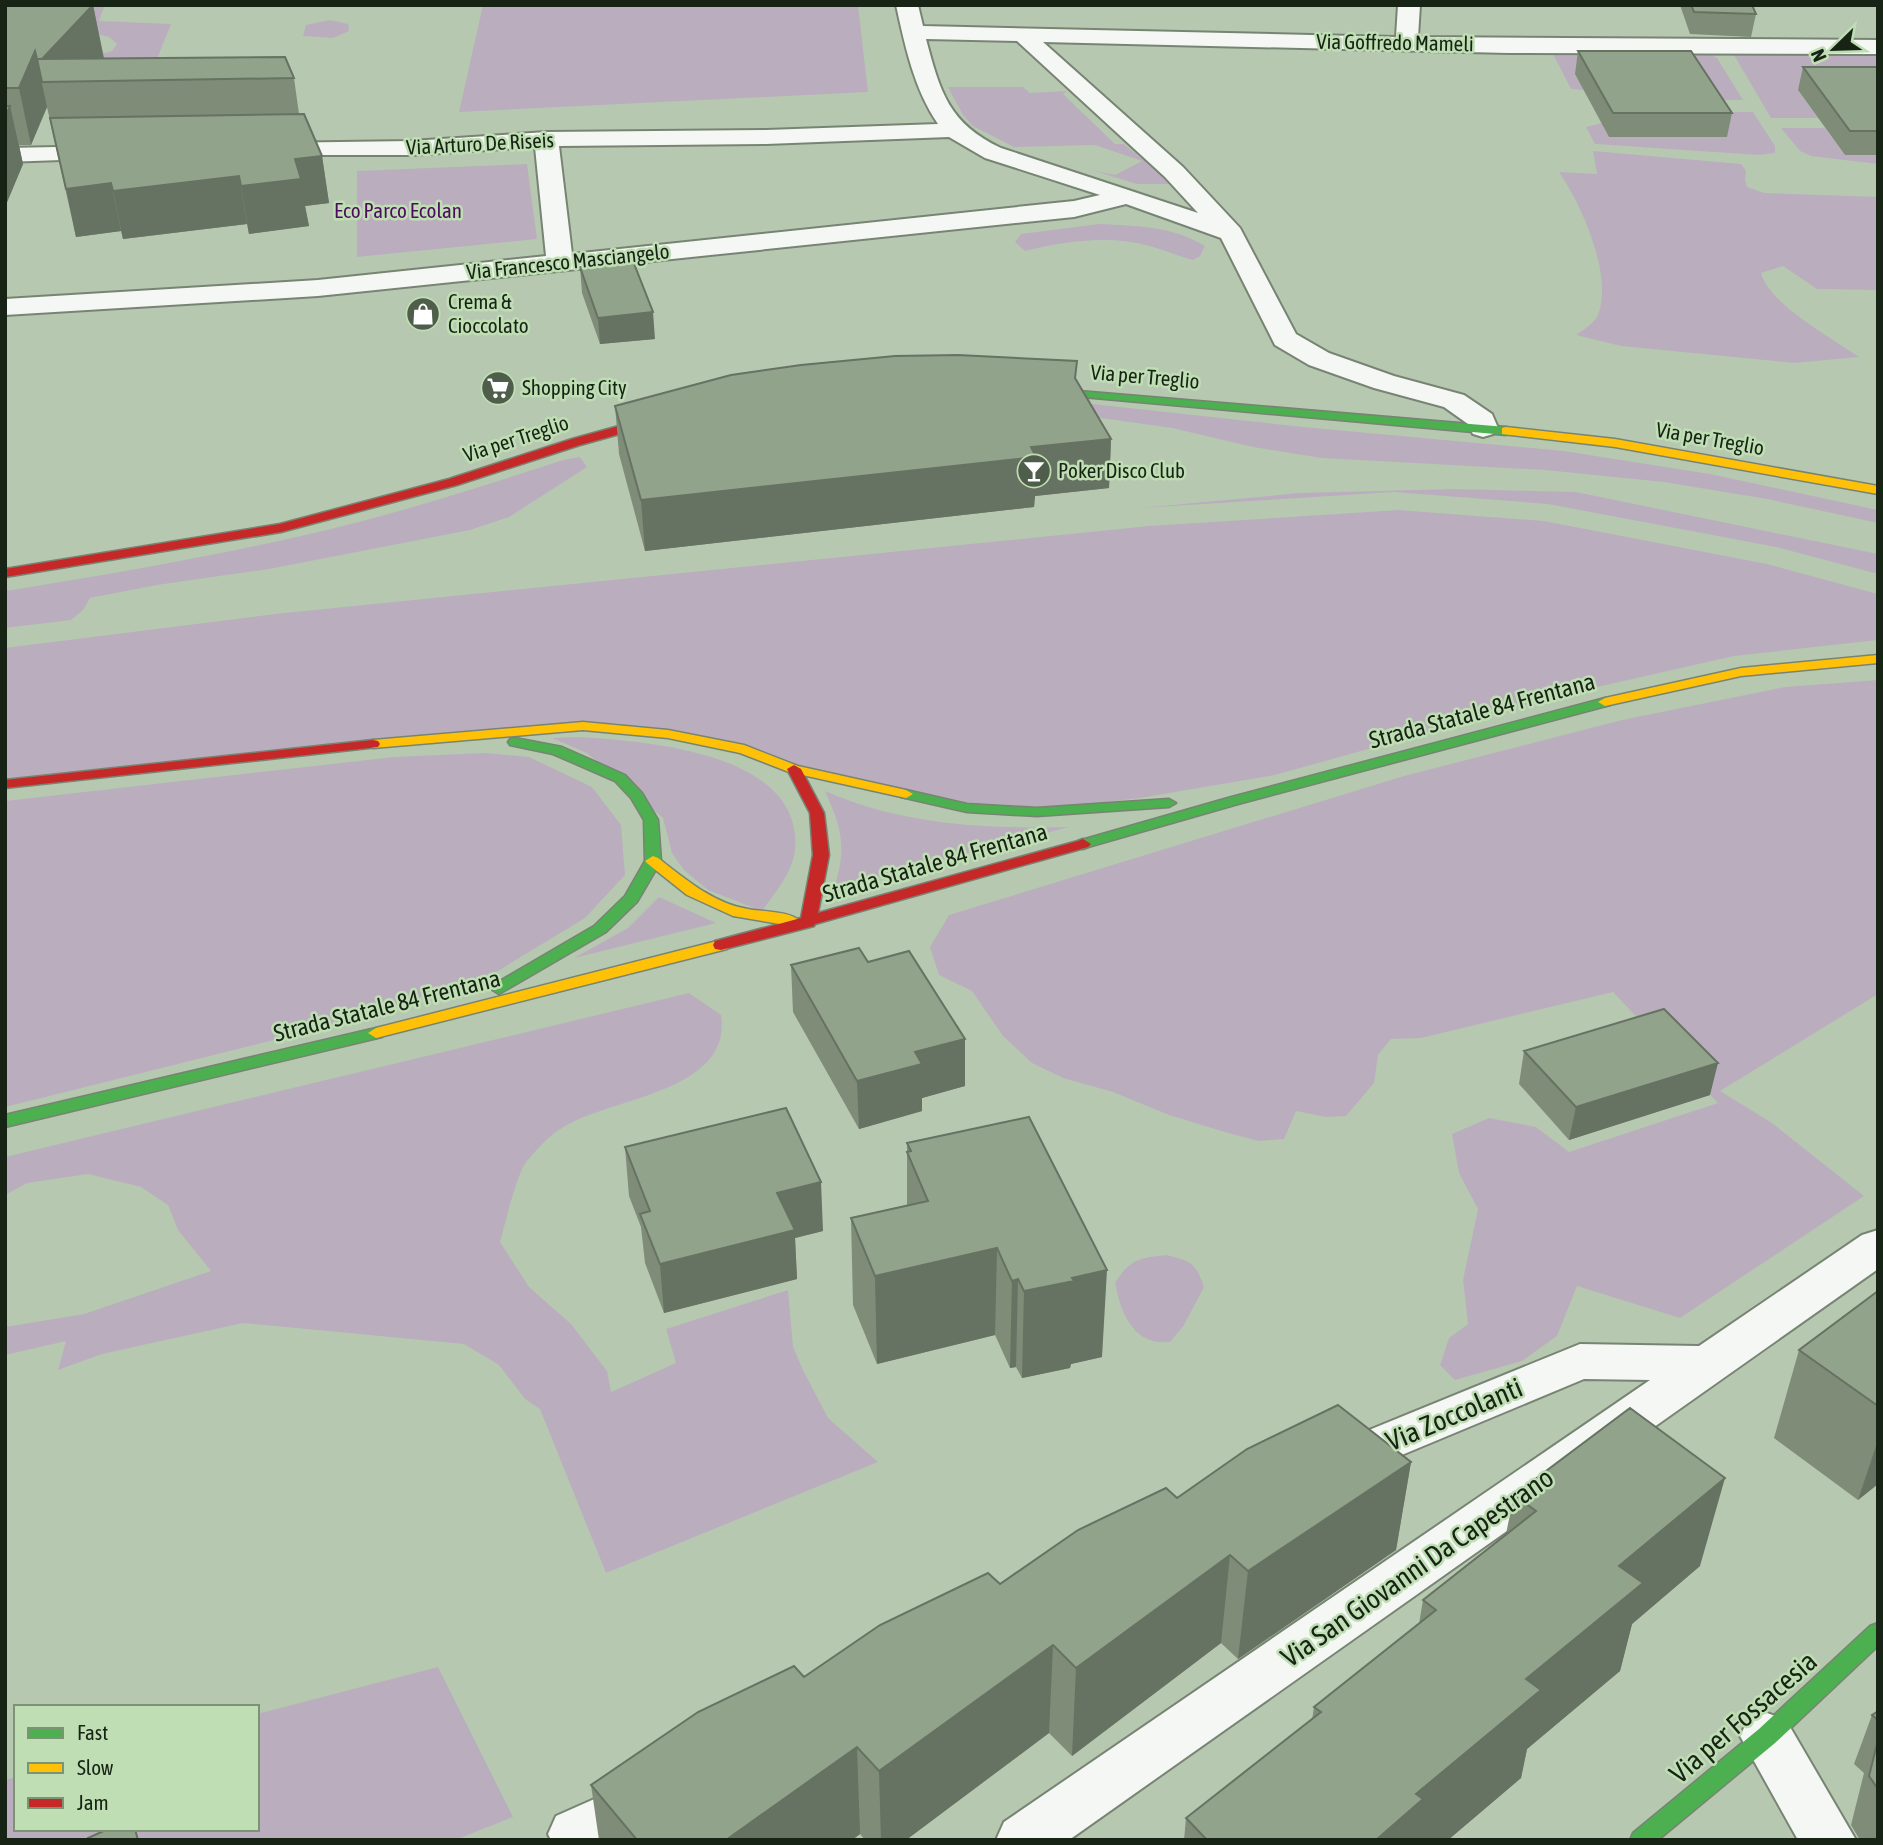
<svg xmlns="http://www.w3.org/2000/svg" width="1883" height="1845" viewBox="0 0 1883 1845" font-family="'Asap Condensed',sans-serif">
<style>
.green{fill:#baaebe}
.lines{fill:none;stroke-linecap:round;stroke-linejoin:round}
.street-casing{stroke:#788473;stroke-width:4}
.fast-casing{stroke:#788473;stroke-width:3}
.slow-casing{stroke:#788473;stroke-width:3}
.jam-casing{stroke:#788473;stroke-width:3}
.street{fill:#f4f7f3;fill-rule:evenodd}
.fast{fill:#4caf50;fill-rule:evenodd}
.slow{fill:#ffc107;fill-rule:evenodd}
.jam{fill:#c62828;fill-rule:evenodd}
.wall{fill:#7e8c78}
.shaded-wall{fill:#667262}
.building{fill:#92a38c;stroke:#667262;stroke-width:2}
.labels{text-anchor:middle;stroke-width:5;stroke-linejoin:round;paint-order:stroke}
.far-street-label{font-size:21px;fill:#172314;stroke:#bfdeb4}
.far-park-label{font-size:21px;fill:#4d0b5e;stroke:#bfdeb4}
.far-poi-label{font-size:21px;fill:#172314;stroke:#bfdeb4;text-anchor:start}
.street-label{font-size:24px;fill:#172314;stroke:#bfdeb4}
.near-street-label{font-size:28px;fill:#172314;stroke:#bfdeb4}
</style>
<rect width="100%" height="100%" fill="#b7c8b1"/>
<path class="green" d="M68,5h37l-6,16 72,3 -32,80 -57,-44 30,-9 5,-7 -8,-7 -25,-6z
M483,5h375l10,87 -409,20z
M330,20l18,4 1,7 -16,7 -30,-2 3,-11z
M1552,52l158,2 7,4 26,42h-39l-128,-26 8,16 -13,-1z
M1734,55l144,1v34h-80l20,28h-47z
M948,87h75l7,6 37,-2 -4,3 52,50h9l48,40h-35l-45,-14 23,5 27,-14 -47,-16 -81,2 -41,-21 -10,-11z
M1711,112h42l22,34v7l-16,2 -164,-11 -9,-17 16,-4 7,14h117z
M1781,128h44l20,27h33v9l-67,-8 -11,-5z
M1593,151l148,13 5,7 -1,9 2,7 17,6 114,4v93l-61,-1 -34,-23 -22,7c8,31 71,65 98,84l-65,6 -173,-17 -45,-11c7,-5 17,-11 21,-18 18,-39 -16,-113 -38,-145l38,2z
M527,164l10,75 -180,18v-86z
M1099,224c38,2 74,2 106,22l-5,10 -7,4c-16,-4 -31,-11 -47,-15 -40,-10 -83,-3 -121,6l-10,-9 6,-8z
M1083,403l220,24 261,24 146,23 168,36v13l-111,-24 -103,-17 -119,-12 -223,-12 -69,-11 -81,-19 -92,-13z
M580,457l7,10 -78,50 -39,13 -201,39 -112,16 -67,13 -7,12 -12,10 -66,8v-37c96,-15 192,-32 287,-53 92,-20 182,-49 271,-78z
M1453,489l123,3 302,62v20l-102,-27 -228,-43 -154,-12 -254,16 160,-15z
M1399,510l145,11 223,43 111,30v46l-144,16 -172,39 -287,80 -135,23 -85,10 -94,-6 -345,-79 -611,57v-132l270,-34 874,-88z
M1878,680v314l-158,97 52,32 92,73 -184,122 -103,-32 -20,50 -35,25 -67,19 -15,-15 9,-27 19,-14 -5,-44 15,-71 -19,-36 -7,-39 37,-16 47,9 33,25 149,-49 -105,-111 -192,46 -30,1 -13,16 -4,28 -28,33 -20,1 -30,-6 -12,28 -25,2 -31,-8 -59,-18 -56,-23 -50,-14 -31,-15 -29,-27 -31,-45 -33,-16 -9,-28 19,-32 455,-139 218,-56 163,-33z
M578,737c67,4 225,15 217,112 -2,23 -20,44 -33,62l-54,-21 -24,-20 -12,-17 -9,-35 -76,-65 -35,-15z
M485,753l44,4 63,30 29,38 4,50 -40,43 -92,56 -167,53 -321,80v-306l389,-44z
M825,791c77,34 161,38 244,36l-235,61c13,-40 8,-59 -9,-97z
M659,897l57,26 -142,35 54,-30z
M689,993l32,22c12,78 -111,82 -159,113 -12,7 -26,22 -35,33 -10,11 -22,64 -27,81l29,45 42,37 36,47 4,21 65,-29 -10,-34 122,-39 5,57 10,23 25,48 50,44 -272,111 -66,-164 -15,-10 -26,-34 -35,-21 -221,-21 -141,31 -44,16 8,-29 -61,14v-28l79,-13 127,-43 -33,-41 -10,-25 -27,-18 -53,-13 -61,9 -22,12v-38z
M1166,1255c24,6 30,7 38,32l-20,38 -14,17c-37,4 -49,-29 -55,-59 15,-24 24,-25 51,-28z
M438,1667l75,150 -58,23h-450v-60l11,-3v52h241v-115z"/>
<g class="lines">
<g class="street-casing">
<path id="street" d="M896,5h22l5,21 473,11 2,-32h22l-2,32 460,3v14l-370,-1 -465,-11 140,125 57,61 56,106 33,19 65,23 70,19 28,19 6,14 -5,6 -10,3 -10,-3 -5,-10 -24,-17 -70,-19 -65,-23 -34,-20 -54,-107 -95,-34 -52,13 -756,79 -313,19v-16l313,-19 228,-24 -11,-109 -124,8h-151l-4,-5 4,-5 8,-2 143,-2 135,-9 220,-2 172,-6c-24,-35 -33,-78 -42,-119zM926,39l91,2 148,136 33,36 -197,-65c-52,-24 -61,-56 -75,-109zM949,137l36,21 115,37 -26,6 -502,53 -13,-108 207,-2z
M110,146l8,2 4,5 -4,5 -113,4v-14z
M1878,1230v39l-809,571h-73l8,-18 646,-442 -66,-1 -247,103 -17,-6 -7,-13 7,-13 260,-106 119,2 163,-111z
M1767,1713l19,7 70,120h-58l-58,-104 8,-16z
M644,1777l19,7 9,17c-22,44 -78,39 -121,39l-3,-6 8,-18z"/>
</g>
<g class="fast-casing">
<path id="fast" d="M1031,387l475,40 6,4 -6,4 -479,-43 -2,-2z
M1605,698l5,1 2,3 -2,3 -372,99 -150,43 -5,2 -8,-5 3,-3 150,-43z
M515,738l47,9 63,28 17,18 16,27 3,41 -24,41 -31,30 -107,62 -8,-5 2,-4 101,-59 31,-30 20,-35 -1,-41 -13,-22 -16,-17 -62,-27 -43,-9 -2,-3 2,-3z
M906,790l61,14 70,4 132,-9 7,4 -7,4 -132,9 -70,-4 -66,-15 -2,-3z
M376,1028l6,1 2,4 -2,4 -377,90v-12z
M1878,1623v23l-103,97 -117,97h-28l3,-7 126,-104 111,-103z"/>
</g>
<g class="slow-casing">
<path id="slow" d="M1506,427l109,12 263,47v8l-263,-47 -113,-13v-6z
M1878,655v8l-137,13 -136,30 -7,-4 7,-4 136,-30z
M583,722l85,8 76,15 54,21 108,24 7,4 -7,4 -117,-26 -49,-19 -72,-15 -85,-8 -210,18 -7,-4 7,-4z
M653,856l5,2c26,20 56,46 90,51 14,3 42,2 52,12l-8,5 -59,-10 -46,-21 -39,-31 -3,-3z
M721,940l8,5 -2,4 -351,89 -8,-5 8,-5z"/>
</g>
<g class="jam-casing">
<path id="jam" d="M666,413l4,1v6l-90,25 -123,40 -176,47 -276,45v-8l275,-45 169,-45 123,-40z
M373,740l5,1 2,3 -2,3 -373,41v-8z
M794,765l7,4 23,44 5,42 -11,58 260,-72 5,-2 8,5 -3,3 -273,77 -1,2 -93,24 -6,-1 -2,-4 2,-4 86,-23 12,-63 -3,-42 -23,-44z"/>
</g>
<use href="#street" class="street"/>
<use href="#fast" class="fast"/>
<use href="#slow" class="slow"/>
<use href="#jam" class="jam"/>
</g>
<path class="wall" d="M5,5h88l11,53 190,20 5,36 23,42 7,47 -24,3 4,20 -60,8 -2,-10 -124,15 -2,-8 -45,6 -29,-130 -16,38h-12l4,19 -18,43z
M1680,5h72l4,9 -5,23 -61,-3z
M1578,51l154,62 -5,24h-118l-34,-63z
M1803,67h75v88h-33l-47,-65z
M580,267l75,72 -55,5 -18,-51z
M1076,379l35,60 -2,49 -74,8 -1,11 -389,44 -26,-97 -4,-48z
M868,962l97,77v47l-43,12v13l-63,18 -66,-117 -2,-47z
M1524,1051l186,44 -141,45 -50,-56z
M907,1143l195,214 -31,7 -1,4 -48,10 -6,-11 -6,1 -15,-33 -118,29 -24,-59 -2,-87 56,-13z
M625,1147l198,84 -28,7 2,41 -133,34 -19,-50 -4,-36 -12,-31z
M1878,1291v193l-20,16 -84,-62 25,-88z
M1411,1462l-15,88 -158,109 -17,-16 -149,113 -23,-23 -143,107h-41l-5,-6 -8,6h-253l-8,-55 213,-108 196,-93 177,-86z
M1514,1495l186,71 -68,58 -12,47 -93,78 -6,29 -73,62h-264l2,-22 126,-98 2,-13 105,-83 4,-24 83,-66z
M1878,1711v129h-18l-9,-15 13,-52 -10,-9 18,-49z"/>
<path class="shaded-wall" d="M93,5l11,55 -66,3z
M35,51l12,56 -16,38 -12,-57z
M10,106l13,58 -18,43v-90z
M322,156l7,47 -24,3 4,20 -60,8 -8,-48 54,-27z
M239,176l8,48 -124,15 -10,-48z
M111,183l10,48 -45,6 -10,-48z
M653,312l2,27 -55,5 -2,-26z
M1111,439l-2,49 -74,8 -1,11 -389,44 -4,-51 390,-53z
M965,1039v47l-43,12v13l-63,18 -2,-48 58,-29z
M1718,1063l-8,32 -141,45 7,-33z
M821,1182l2,49 -28,7 2,41 -133,34 -4,-49 117,-71z
M997,1248l-2,87 -118,29 -2,-88z
M1107,1270l-5,87 -31,7 -1,4 -48,10 2,-87 48,-13z
M1018,1279l-2,88 -6,1 2,-87z
M1878,1440v44l-20,16z
M1411,1462l-15,88 -158,109 10,-88z
M1725,1478l-25,88 -68,58 -12,47 -93,78 -6,29 -73,62h-72l40,-46 110,-115 93,-113z
M1230,1555l-9,88 -149,113 4,-88z
M1053,1645l-4,88 -143,107h-25l-2,-69z
M857,1747l3,87 -8,6h-126z"/>
<path class="building" d="M5,5h88l-51,54h-5l1,4 -3,-12 -16,37h-14z
M1691,5h61l4,9 -62,-2z
M1578,51h113l41,62h-119z
M285,57l9,21 -252,4 -5,-23z
M1803,67h75v64h-28z
M5,106h5l-5,11z
M304,114l18,42 -27,3 6,20 -60,7 -2,-10 -126,15 -2,-8 -45,6 -16,-71z
M633,261l20,51 -55,6 -18,-51z
M958,355l119,6 -2,17 36,61 -80,8 5,10 -395,43 -26,-94 116,-31 70,-10 94,-9z
M859,948l9,14 41,-11 56,88 -50,13 7,12 -65,17 -66,-116z
M1664,1009l54,54 -142,44 -52,-56z
M786,1108l35,74 -44,11 18,37 -135,34 -20,-50 10,-3 -25,-64z
M1029,1117l78,153 -35,8 2,3 -50,10 -6,-12 -6,2 -15,-33 -122,28 -24,-58 77,-17 -21,-49 4,-1 -4,-8z
M1878,1291v115l-79,-56z
M1338,1405l73,57 -163,109 -18,-16 -154,113 -23,-23 -174,126 -22,-24 -131,93h-89l-46,-55 107,-73 96,-46 10,11 76,-52 108,-52 12,11 78,-54 88,-42 11,10 70,-49z
M1630,1408l95,70 -106,88 24,17 -117,96 15,11 -125,104 7,5 -47,41h-169l-21,-22 135,-106 -7,-5 122,-97 -13,-10 113,-89 -22,-16z
M1878,1711v9l-6,-5z
M1878,1740v49l-9,-13z
M108,1829h27l3,11h-49l-1,-2z"/>
<defs>
<g id="shop-disc" transform="scale(1.75)"><circle r="9.5" fill="#4f5d4b" stroke="#bfdeb4"/><path d="M-5-2.5h2.3a2.7 3.5 0 0 1 5.4 0H5L5.5 6h-11ZM-1.5-2.5h3a1.5 2.3 0 0 0-3 0Z" fill="#fff"/></g>
<g id="supermarket-disc" transform="scale(1.75)"><circle r="9.5" fill="#4f5d4b" stroke="#bfdeb4"/><path d="M-6-5.5h2.5l.6 2H6L4.5 2H-2.5L-4.4-4H-6ZM-1.5 3.2a1.3 1.3 0 1 0 .1 0ZM3 3.2a1.3 1.3 0 1 0 .1 0Z" fill="#fff"/></g>
<g id="bar-disc" transform="scale(1.75)"><circle r="9.5" fill="#4f5d4b" stroke="#bfdeb4"/><path d="M-6-5H6L.8 .8V4.5H3.5V6h-7V4.5H-.8V.8Z" fill="#fff"/></g>
</defs>
<g fill-rule="evenodd">
<use href="#shop-disc" x="423" y="314"/>
<use href="#supermarket-disc" x="498" y="388"/>
<use href="#bar-disc" x="1034" y="471"/>
</g>
<g class="labels">
<g class="far-street-label">
<text transform="translate(1395 43) rotate(1)" y="7">Via Goffredo Mameli</text>
<text transform="translate(480 144) rotate(-3)" y="7">Via Arturo De Riseis</text>
<text transform="translate(568 262) rotate(-6)" y="7">Via Francesco Masciangelo</text>
<text transform="translate(1145 377) rotate(5)" y="7">Via per Treglio</text>
<text transform="translate(516 439) rotate(-18)" y="7">Via per Treglio</text>
<text transform="translate(1710 439) rotate(10)" y="7">Via per Treglio</text>
</g>
<g class="far-park-label">
<text x="398" y="218">Eco Parco Ecolan</text>
</g>
<g class="far-poi-label">
<text x="448" y="309">Crema &amp;<tspan x="448" dy="24">Cioccolato</tspan></text>
<text x="522" y="395">Shopping City</text>
<text x="1058" y="478">Poker Disco Club</text>
</g>
<g class="street-label">
<text transform="translate(1482 711) rotate(-15)" y="8">Strada Statale 84 Frentana</text>
<text transform="translate(935 863) rotate(-16)" y="8">Strada Statale 84 Frentana</text>
<text transform="translate(387 1006) rotate(-14)" y="8">Strada Statale 84 Frentana</text>
</g>
<g class="near-street-label">
<text transform="translate(1454 1414) rotate(-23)" y="10">Via Zoccolanti</text>
<text transform="translate(1417 1567) rotate(-35)" y="10">Via San Giovanni Da Capestrano</text>
<text transform="translate(1743 1717) rotate(-41)" y="10">Via per Fossacesia</text>
</g>
</g>
<rect width="1883" height="1845" fill="none" stroke="#172314" stroke-width="14"/>
<rect x="14" y="1705" width="245" height="126" fill="#bfdeb4" stroke="#7c9374" stroke-width="2"/>
<rect x="28" y="1728" width="35" height="10" fill="#4caf50" stroke="#7c9374" stroke-width="2"/>
<text x="77" y="1740" font-size="21" fill="#172314">Fast</text>
<rect x="28" y="1763" width="35" height="10" fill="#ffc107" stroke="#7c9374" stroke-width="2"/>
<text x="77" y="1775" font-size="21" fill="#172314">Slow</text>
<rect x="28" y="1798" width="35" height="10" fill="#c62828" stroke="#7c9374" stroke-width="2"/>
<text x="77" y="1810" font-size="21" fill="#172314">Jam</text>
<g transform="translate(1834 49) rotate(247)" stroke="#bfdeb4" stroke-width="5" paint-order="stroke">
<path d="M0-5L12 26L0 18L-12 26Z" fill="#172314"/>
<text y="-10" font-size="19" font-weight="bold" text-anchor="middle" fill="#172314">N</text>
</g>
</svg>
